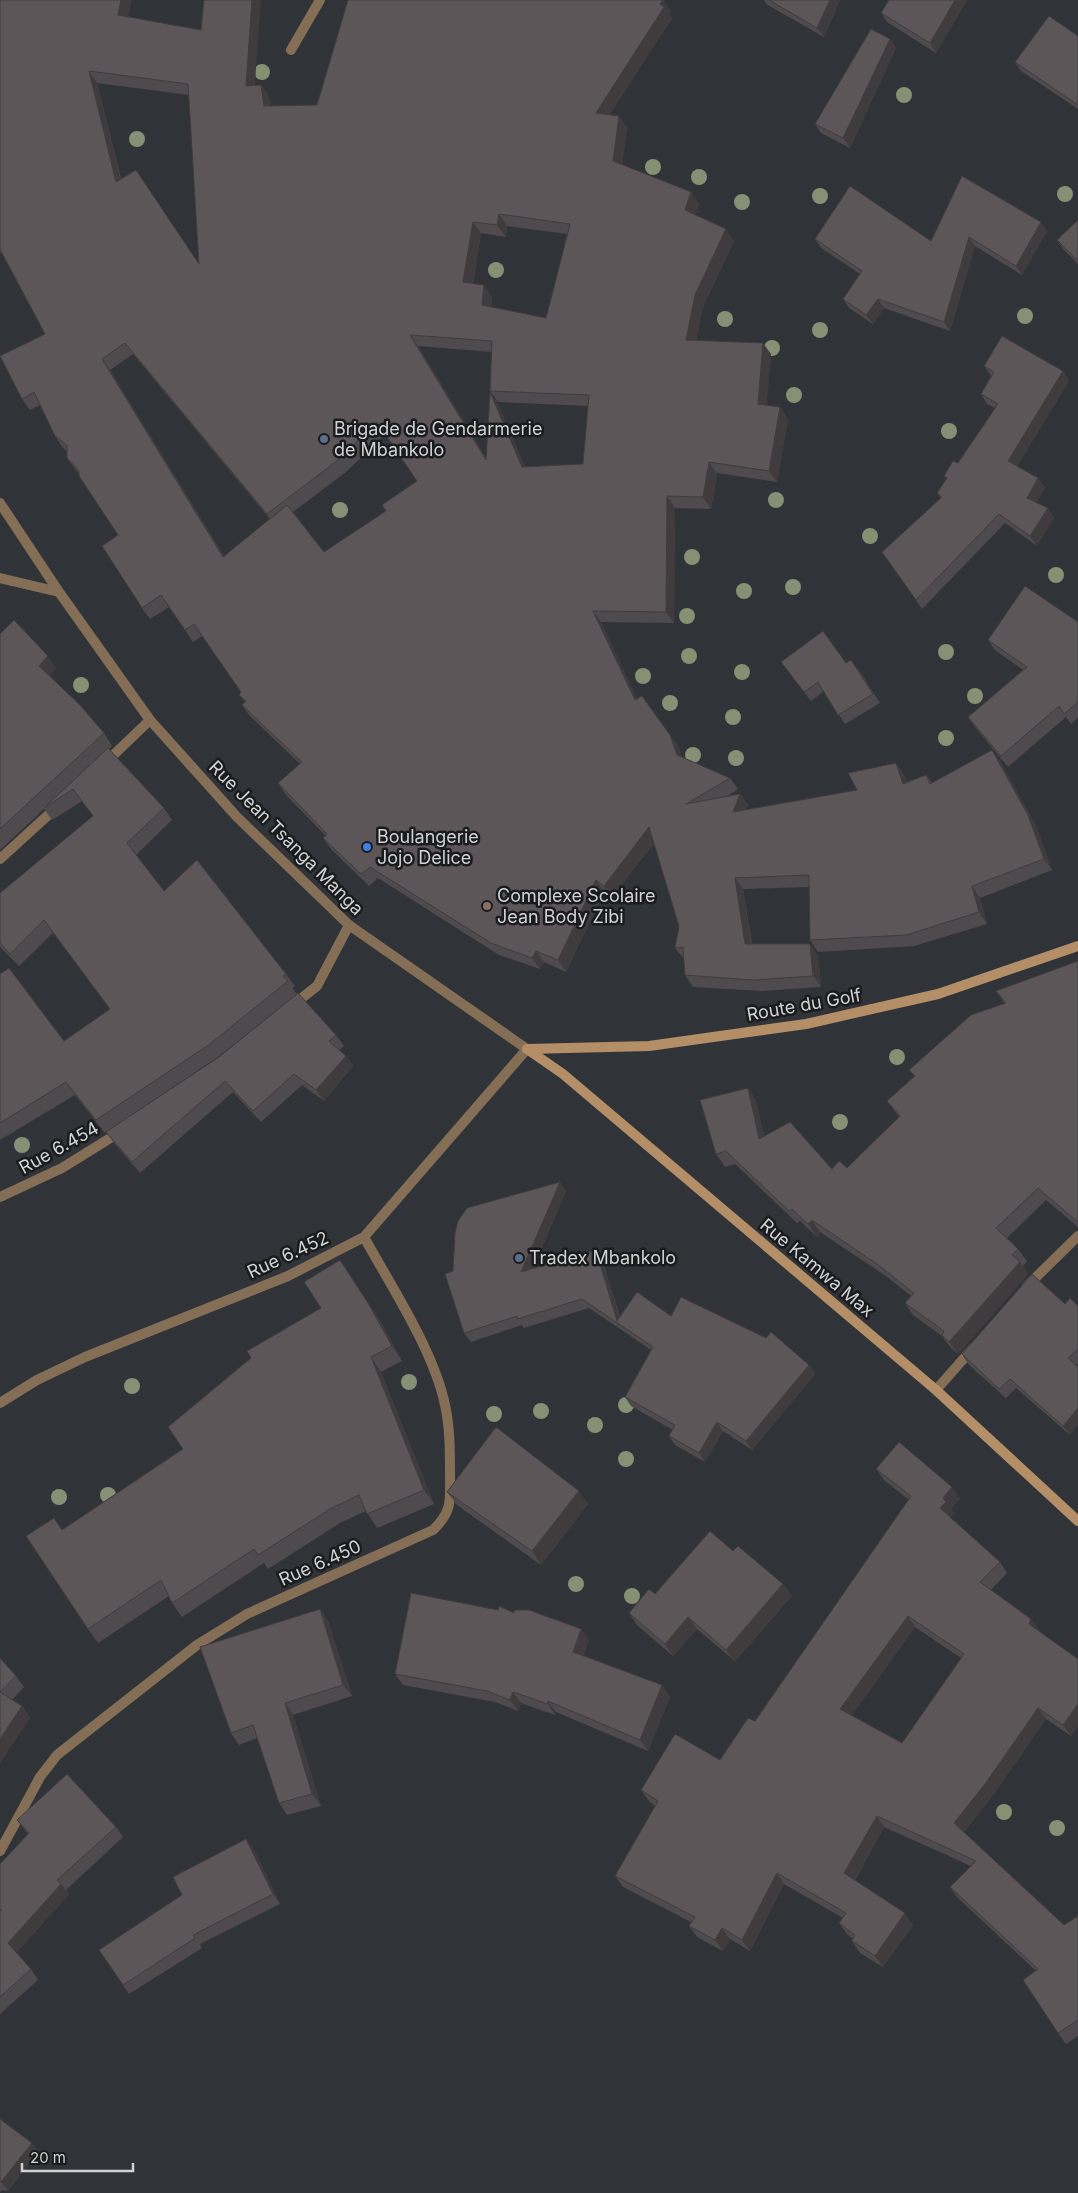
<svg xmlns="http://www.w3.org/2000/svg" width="1078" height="2193" viewBox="0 0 1078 2193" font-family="Inter,sans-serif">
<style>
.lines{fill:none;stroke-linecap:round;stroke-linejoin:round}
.minor{stroke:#856e56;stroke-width:10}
.tertiary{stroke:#856e56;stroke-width:10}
.secondary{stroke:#b38e67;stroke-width:10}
.tree{fill:#869074}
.wall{fill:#4f4a4d;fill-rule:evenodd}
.shaded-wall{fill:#403c3e}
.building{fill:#5c5659;stroke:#403c3e;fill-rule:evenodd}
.service-dot{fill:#5c6f8a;stroke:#1a1b1d;stroke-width:2}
.shop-dot{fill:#3f7fe0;stroke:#1a1b1d;stroke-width:2}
.education-dot{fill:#8d6e63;stroke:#1a1b1d;stroke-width:2}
.labels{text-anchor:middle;stroke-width:5;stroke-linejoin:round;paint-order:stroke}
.poi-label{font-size:18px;fill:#cfd1d4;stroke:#1a1b1d;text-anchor:start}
.street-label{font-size:18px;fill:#cfd1d4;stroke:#1a1b1d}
</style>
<rect width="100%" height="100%" fill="#303438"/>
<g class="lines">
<path class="minor" d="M291,50l29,-50
M104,764l46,-44
M0,859l58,-53
M293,1005l24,-19 32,-61
M0,1197l62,-29 58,-36
M1027,1286l51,-50
M936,1390l37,-42
M0,1403l37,-23 48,-23 203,-81 76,-39 163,-188
M0,1851l40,-74 17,-22 140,-110 50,-31 186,-84c20,-19 17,-30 17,-56 0,-23 0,-46 -5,-69 -11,-54 -54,-119 -81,-168"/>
<path class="tertiary" d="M0,503l59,89 91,128 87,97 112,108 178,124
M0,578l59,14"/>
<path class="secondary" d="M527,1049l36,25 373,316 142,131
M527,1049l122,-3 157,-22 132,-30 140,-48"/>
</g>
<g class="tree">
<circle cx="262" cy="72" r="8"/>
<circle cx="904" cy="95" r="8"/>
<circle cx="137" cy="139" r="8"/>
<circle cx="653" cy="167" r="8"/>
<circle cx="699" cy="177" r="8"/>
<circle cx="1065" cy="194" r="8"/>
<circle cx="820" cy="196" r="8"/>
<circle cx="742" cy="202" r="8"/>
<circle cx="496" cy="270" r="8"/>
<circle cx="1025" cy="316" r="8"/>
<circle cx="725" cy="319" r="8"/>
<circle cx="820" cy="330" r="8"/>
<circle cx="772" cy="348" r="8"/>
<circle cx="794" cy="395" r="8"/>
<circle cx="949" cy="431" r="8"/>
<circle cx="776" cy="500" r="8"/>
<circle cx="340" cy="510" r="8"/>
<circle cx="870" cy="536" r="8"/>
<circle cx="692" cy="557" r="8"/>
<circle cx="1056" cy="575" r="8"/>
<circle cx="793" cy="587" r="8"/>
<circle cx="744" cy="591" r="8"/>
<circle cx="687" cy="616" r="8"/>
<circle cx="946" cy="652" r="8"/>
<circle cx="689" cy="656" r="8"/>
<circle cx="742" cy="672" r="8"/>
<circle cx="643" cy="676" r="8"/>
<circle cx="81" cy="685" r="8"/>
<circle cx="975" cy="696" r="8"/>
<circle cx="670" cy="703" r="8"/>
<circle cx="733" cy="717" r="8"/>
<circle cx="946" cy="738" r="8"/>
<circle cx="693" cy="755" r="8"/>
<circle cx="736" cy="758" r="8"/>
<circle cx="897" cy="1057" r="8"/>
<circle cx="840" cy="1122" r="8"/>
<circle cx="22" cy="1145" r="8"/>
<circle cx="409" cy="1382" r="8"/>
<circle cx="132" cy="1386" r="8"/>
<circle cx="626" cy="1405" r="8"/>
<circle cx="541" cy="1411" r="8"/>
<circle cx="494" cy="1414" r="8"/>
<circle cx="595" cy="1425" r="8"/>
<circle cx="626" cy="1459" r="8"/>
<circle cx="108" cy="1495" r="8"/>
<circle cx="59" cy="1497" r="8"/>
<circle cx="576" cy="1584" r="8"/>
<circle cx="632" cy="1596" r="8"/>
<circle cx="1004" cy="1812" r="8"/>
<circle cx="1057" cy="1828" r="8"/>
</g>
<path class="wall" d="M0,0h131l-3,17 127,69 6,-1 8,12 1,9 47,-1 354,-94 -2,3 3,4 -62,96 17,13 -5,38 69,27 8,12 -4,11 39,26 -31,66 -7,33 75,14 -5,51 22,14 -11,63 -60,-9 -6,36 -36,-1 -1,115 -73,-1 36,77 41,47 4,11 48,21 8,11 -12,8 14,-3 8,11 -2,5 111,-20 39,-27 8,12 3,7 19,-7 6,8 60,-33 8,11 36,65 16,44 -72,28 7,26 -73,22 -96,6 -8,-12 -1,-53 -66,2 9,55h58l8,12 3,31 -60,4 -68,-4 -8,-12 -1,-16 -9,-11 4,-22 -25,-83 -42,54 -8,-5 -38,80 -22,-10 -4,7 -41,-14 -121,-77 -9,8 -37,-36 -9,-12 3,-2 -40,-41 -8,-12 22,-19 -50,-48 -8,-11 3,-3 -6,-7 2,-3 -39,-56 -9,6 -24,-35 -19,12 -8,-11 -24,-73 -39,-61 -12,-16v-7l-4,-3 -8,-12 -15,-31 -10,5 -8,-11 23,-65 -44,-82 -1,1zM97,83l92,12 10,169 -78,-85zM507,226l61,8 -22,84 -55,-11 1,-10 -19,-13 8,-51 25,4zM418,346l74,6 -2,39 8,11 90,4 -5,58 -58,3 -27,-63 -8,-12 -4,66zM133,354l137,165 -46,37 -114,-186zM385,434l32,47 -31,30 -62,41 -31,-40 53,-40z
M764,0h76l-16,37 -58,-33z
M967,0l-31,53 -49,-31 -6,-9z
M1078,36v73l-57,-38 -6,-9z
M890,39l6,9 -46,100 -29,-15 -6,-9z
M1078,220v44l-14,-14 -7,-10z
M1047,231l-25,44 -47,-29 -25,85 -66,-23 -11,16 -24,-16 -6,-9 17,-25 -39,-26 -6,-9 116,2z
M984,366l79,5 6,10 -52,85 21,12 7,10 -9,14 18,15 -17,29 -32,-23 -83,86 -40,-57 59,-54 -4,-5 9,-14 -2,-3 14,-13 37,-55 -8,-4 -6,-10 10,-18z
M1078,622v96l-7,6 -5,-7 -58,50 -33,-40 -7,-10 55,-47 -28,-20 -7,-10z
M0,634l56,34 -7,8 55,57 8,13 -3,3 55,59 8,12 -36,35 28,36 122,83 9,12 -3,2 5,6 -78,62 -114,77 -30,-38 -75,45v-166l64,67 46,-32 -57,-76 -34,33 -19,-19v-54l93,-77 -11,-15 -30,19 -8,-11 -44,41z
M781,662l65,1 12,6 22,34 -35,21 -21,-33 -13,10z
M1078,961v266l-32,-27 -39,38 11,11 9,12 -4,5 5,8 -70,80 -8,-7 -8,-11 -29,-21 -8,-12 6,-7 -25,-20 -66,-44 -3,5 -17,-16 -3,2 -62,-59 -10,3 -9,-13 32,-66 8,13 8,35 68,33 15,-1 52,-51 -12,-16 27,-25 -5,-6 96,-66 -9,-13z
M336,1035l8,11 -5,4 7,6 7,10 -29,35 -22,-16 -41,37 -28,-30 -93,81 -26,-30 -8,-11 113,-75z
M566,1191l-33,77 69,-9 18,58 51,-1 138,49 6,9 -63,76 -29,-19 -18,31 -30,-17 -6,-9 4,-6 -42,-24 -6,-9 26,-47 -62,-42 -65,20 -2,-3 -51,17 -7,-9 -11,-62z
M1065,1304l13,2v58l-2,1 -6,70 -54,-47 -10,10 -38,-34 -6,-10z
M378,1317l24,44 -21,11 53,132 -57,24 -11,-17 -26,12 -72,46 -4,-6 -82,54 -10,-14 -3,-7 -71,47 -10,-14 -26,-99z
M876,1469l84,29 -9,11 3,4 -4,4 50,45 7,11 -16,17 40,29 8,11v1l39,28v67l-7,10 -25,-17 -53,76 -29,37 100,93 14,-9v120l-12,8 -8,-11 -22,-62 -78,-73 -8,-11 21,-21 -87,-39 -29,53 58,45 -30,42 -23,-14 -8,-12 1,-2 -6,-5 -8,-11 4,-5 -59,-34 -34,67 -20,-12 -7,12 -26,-14 -8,-11 2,-4 -68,-35 -8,-11 40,-70 -6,-5 -8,-11 79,-30 35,-39 154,-221 -25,-20zM915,1627l46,31 -59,85 -51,-27z
M447,1492l141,12 -47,61 -84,-60z
M733,1551l50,33 9,12 -57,65 -38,-32 -24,27 -36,-31 -8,-12 26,-19z
M320,1609l8,12 24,75 -59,19 28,91 -34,9 -8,-12 -22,-65 -18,7 -8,-12z
M581,1629l8,11 -6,15 79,30 8,12 -22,54 -92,-39 -1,3 -34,-12 -3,8 -23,-9 -92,-17 -8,-11z
M0,1658l16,18 8,11 -12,13 10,6 8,12 -30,44z
M17,1820l99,7 7,10 -57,53 3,4 -53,59 15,16 7,11 -38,34v-150l28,-30z
M253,1848l27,56 -80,40 2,4 -73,46 -30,-44z
M0,2119l32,24 6,9 -30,39 -6,-1 -2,2z"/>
<path class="shaded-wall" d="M121,0h10l-5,27 -8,-12z
M252,0h9l-7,97 -8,-11z
M663,0h1l7,11 -2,3 3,4 -68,106 -8,-11z
M830,0h10l-16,37 -7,-9z
M955,0h12l-31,53 -6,-10z
M890,39l6,9 -46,100 -7,-10z
M89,71l8,12 27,111 -8,-12z
M261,85l8,12 3,20 -8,-11z
M619,116l8,11 -6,46 -8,-12z
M691,192l8,12 -6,18 -8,-12z
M499,214l8,12 -1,11 -9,-12z
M473,222l8,11 -10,61 -8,-12z
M1041,222l6,9 -25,44 -6,-9z
M726,229l8,12 -31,66 -9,44 -8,-11 9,-45z
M969,237l6,9 -25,85 -6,-9z
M484,285l8,12 -2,20 -8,-12z
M878,299l6,9 -11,16 -7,-9z
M410,335l8,11 76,126 -8,-12z
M763,343l8,11 -5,61 -8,-11z
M102,359l8,11 121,198 -8,-11z
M1063,371l6,10 -54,89 -7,-9z
M490,392l8,12 32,74 -8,-11z
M780,407l8,12 -11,63 -8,-11z
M709,462l8,11 -6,36 -8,-12z
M1038,478l7,10 -11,19 -7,-9z
M667,496l8,12 -1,115 -8,-11z
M1048,508l6,9 -17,29 -7,-10z
M593,611l8,11 42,90 -8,-12z
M48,656l8,12 -9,11 -8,-13z
M670,735l8,11 7,20 -8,-11z
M992,750l8,11 36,65 16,44 -8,-11z
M896,763l8,12 7,20 -8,-11z
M740,794l8,11 -7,19 -8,-12z
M649,827l8,12 -45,58 -8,-11z
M735,878l8,11 10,67 -8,-12z
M596,880l8,12 -38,80 -8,-12z
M972,886l8,12 7,26 -8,-12z
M810,944l8,12 3,31 -8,-11z
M536,951l8,11 -4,7 -8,-11z
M346,1056l7,10 -29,35 -8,-11z
M748,1088l8,13 11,50 -8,-12z
M560,1182l6,9 -39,90 -6,-9z
M812,1220l8,12 -3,5 -9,-13z
M596,1250l6,9 20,67 -5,-5z
M340,1260l38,57 24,44 -10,-15z
M1020,1262l8,12 -70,80 -9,-12z
M371,1357l10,15 53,132 -10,-14z
M809,1365l6,9 -63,76 -6,-9z
M1078,1408v17l-8,10 -7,-9z
M717,1422l6,9 -18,31 -6,-9z
M952,1487l8,11 -9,11 3,4 -6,6 -8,-11 3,-10z
M579,1491l9,13 -47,61 -9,-14z
M783,1584l9,12 -57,65 -9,-11z
M320,1609l8,12 24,75 -9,-11z
M908,1616l7,11 -67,93 -8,-11z
M688,1617l9,12 -24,27 -8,-12z
M1031,1619l8,11 -2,5 -8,-11z
M581,1629l8,11 -8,23 -8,-11z
M662,1685l8,12 -22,54 -8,-11z
M513,1692l8,11 -3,8 -8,-11z
M548,1701l8,11 -1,3 -7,-11z
M285,1703l8,12 28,91 -9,-12z
M1078,1704v22l-7,10 -8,-11z
M22,1706l8,12 -30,44v-23z
M1038,1708l8,11 -53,76 -31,39 -8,-11z
M877,1816l7,11 -32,57 -8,-11z
M246,1839l7,9 27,56 -7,-10z
M777,1873l7,11 -34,67 -8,-11z
M61,1884l8,10 -54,60 -7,-11z
M905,1913l8,12 -30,42 -8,-11z
M722,1928l8,11 -7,12 -8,-11z
M32,2143l6,9 -30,39 -7,-9z"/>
<path class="building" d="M0,0h121l-3,15 83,15 3,-30h48l-6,86 15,-1 3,21 53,-1 31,-105h315l-3,4 4,3 -68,106 23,3 -6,45 78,31 -6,18 41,19 -31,66 -9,45 77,3 -5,61 22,3 -11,64 -60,-9 -6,35 -36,-1 -1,116 -73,-1 42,89 7,-4 28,39 7,20 53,23 -44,26 54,-10 -7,18 124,-22 -9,-17 48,-10 7,21 23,-9 4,9 62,-34 36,65 16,44 -72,27 7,26 -73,23 -96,5 -1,-65 -74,3 10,66h65l3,32 -60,4 -68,-5 -2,-28 -8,1 4,-22 -30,-99 -45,59 -8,-6 -38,80 -22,-9 -4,7 -41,-15 -121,-76 -9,7 -38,-36 4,-4 -49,-51 24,-21 -60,-57 4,-4 -7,-6 2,-3 -47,-68 -9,6 -24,-35 -19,13 -40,-62 16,-11 -39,-59v-5l-12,-13v-13l-12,-9 -21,-44 -12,7 -22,-43 45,-22 -45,-85zM89,71l99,13 11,180 -63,-94 -20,12zM499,214l71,10 -24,94 -64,-13 2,-20 -21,-3 10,-60 24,3zM410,335l82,6 -2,50 99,4 -6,69 -61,3 -32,-75 -4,68zM125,343l142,171 71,-54 39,-38 40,59 -35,24 4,6 -62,41 -37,-47 -64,52 -121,-198z
M769,0h61l-13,28z
M889,0h66l-25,43 -49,-30z
M1049,16l29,20v69l-63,-43z
M871,29l19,10 -47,99 -28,-14z
M962,176l79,46 -25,44 -47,-29 -25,85 -66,-23 -12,16 -23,-16 19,-28 -47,-32 35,-53 81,55z
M1078,220v41l-21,-21z
M1002,336l61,35 -55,90 30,17 -11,20 21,10 -18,28 -31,-22 -83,86 -34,-48 60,-55 -5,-4 10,-15 -3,-2 9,-15 5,2 40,-59 -17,-10 13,-22 -10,-6z
M1025,586l53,36v80l-14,12 -5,-8 -58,50 -33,-39 59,-50 -39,-27z
M14,620l34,36 -9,10 41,39 24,28 -104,96v-195z
M823,631l23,32 5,-3 22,34 -35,21 -20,-33 -14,10 -23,-30z
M108,748l56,60 -37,35 37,48 33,-31 89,114 -3,2 5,5 -78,63 -114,76 -30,-38 -66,41v-149l9,-6 55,73 46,-32 -66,-89 -34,34 -10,-11v-50l93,-77 -20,-27 -29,19z
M1078,961v261l-40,-34 -42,40 22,21 -6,6 8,7 -71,80 -7,-7 2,-4 -39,-28 9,-10 -37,-29 -65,-44 -4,4 -16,-15 -3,2 -63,-60 -10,3 -16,-54 48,-12 11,51 31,-17 42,47 7,-8 8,7 53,-52 -13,-15 28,-25 -6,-6 62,-55 35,-12 -10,-12z
M298,993l38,42 -7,6 17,15 -30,34 -22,-16 -41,37 -28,-30 -93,81 -26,-30 113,-75z
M560,1182l-39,90 75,-22 21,71 20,-29 34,24 10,-19 85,41 5,-6 38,33 -63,76 -29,-19 -18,31 -30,-17 6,-11 -50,-28 28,-50 -71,-48 -65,20v-3l-53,17 -19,-59 8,-3 2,-38 3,-12 9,-13z
M340,1260l28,43 24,43 -21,11 53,133 -57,24 -8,-19 -29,14 -72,46 -4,-6 -82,54 -11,-23 -73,49 -62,-93 28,-18 8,12 121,-81 -15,-22 83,-69 -4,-7 74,-43 -17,-26z
M1032,1274l33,30 5,-6 8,8v43l-10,9 10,9v41l-15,18 -53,-47 -11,10 -37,-35z
M496,1427l83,64 -47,60 -85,-59z
M899,1442l53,45 -9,11 3,4 -6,6 60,54 -20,20 51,37 -2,5 49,35v45l-15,21 -25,-17 -53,76 -31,39 110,102 14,-9v104l-20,13 -35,-53 15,-11 -88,-82 26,-26 -99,-45 -33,57 61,40 -30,43 -23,-15 3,-6 -16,-12 7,-10 -69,-40 -35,67 -20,-12 -7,12 -26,-14 6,-9 -80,-41 43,-75 -17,-11 34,-56 45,26 28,-42 7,3 156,-225 -35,-27zM908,1616l56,38 -62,89 -62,-34z
M710,1531l23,20 5,-5 45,38 -57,66 -38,-33 -23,27 -36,-31 20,-24 6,5z
M411,1593l87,17 1,-4 15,7 1,-3h14l52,19 -8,23 89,33 -22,55 -92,-39v3l-35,-12 -3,8 -23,-9 -92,-17z
M320,1609l23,76 -58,18 27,91 -33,9 -26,-78 -22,8 -31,-86z
M0,1658l16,18 -16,16 22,14 -22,33z
M67,1774l49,53 -59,53 4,4 -53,59 23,26 -31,28v-86l2,-1 -2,-2v-44l29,-31 -12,-13z
M246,1839l27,55 -80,41 2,3 -72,47 -24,-35 83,-55 -9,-18z
M0,2119l32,24 -31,39 -1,-1z"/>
<g class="service-dot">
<circle cx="324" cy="439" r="5"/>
<circle cx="519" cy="1258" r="5"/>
</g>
<circle class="shop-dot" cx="367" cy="847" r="5"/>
<circle class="education-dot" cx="487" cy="906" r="5"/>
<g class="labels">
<g class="poi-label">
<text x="334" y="435">Brigade de Gendarmerie<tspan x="334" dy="21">de Mbankolo</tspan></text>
<text x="377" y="843">Boulangerie<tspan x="377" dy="21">Jojo Delice</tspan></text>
<text x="497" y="902">Complexe Scolaire<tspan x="497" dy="21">Jean Body Zibi</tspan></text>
<text x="529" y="1264">Tradex Mbankolo</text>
</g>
<g class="street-label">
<text transform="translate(286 838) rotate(45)" y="6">Rue Jean Tsanga Manga</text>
<text transform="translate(804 1005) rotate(-10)" y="6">Route du Golf</text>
<text transform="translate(59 1148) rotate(-29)" y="6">Rue 6.454</text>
<text transform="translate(288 1255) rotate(-25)" y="6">Rue 6.452</text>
<text transform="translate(817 1268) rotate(40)" y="6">Rue Kamwa Max</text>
<text transform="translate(320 1563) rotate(-24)" y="6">Rue 6.450</text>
</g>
</g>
<path d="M22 2163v8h111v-8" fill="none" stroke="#cfd1d4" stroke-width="2.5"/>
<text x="30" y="2163" font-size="15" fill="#cfd1d4" stroke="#1a1b1d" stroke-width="4" paint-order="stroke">20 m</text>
</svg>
